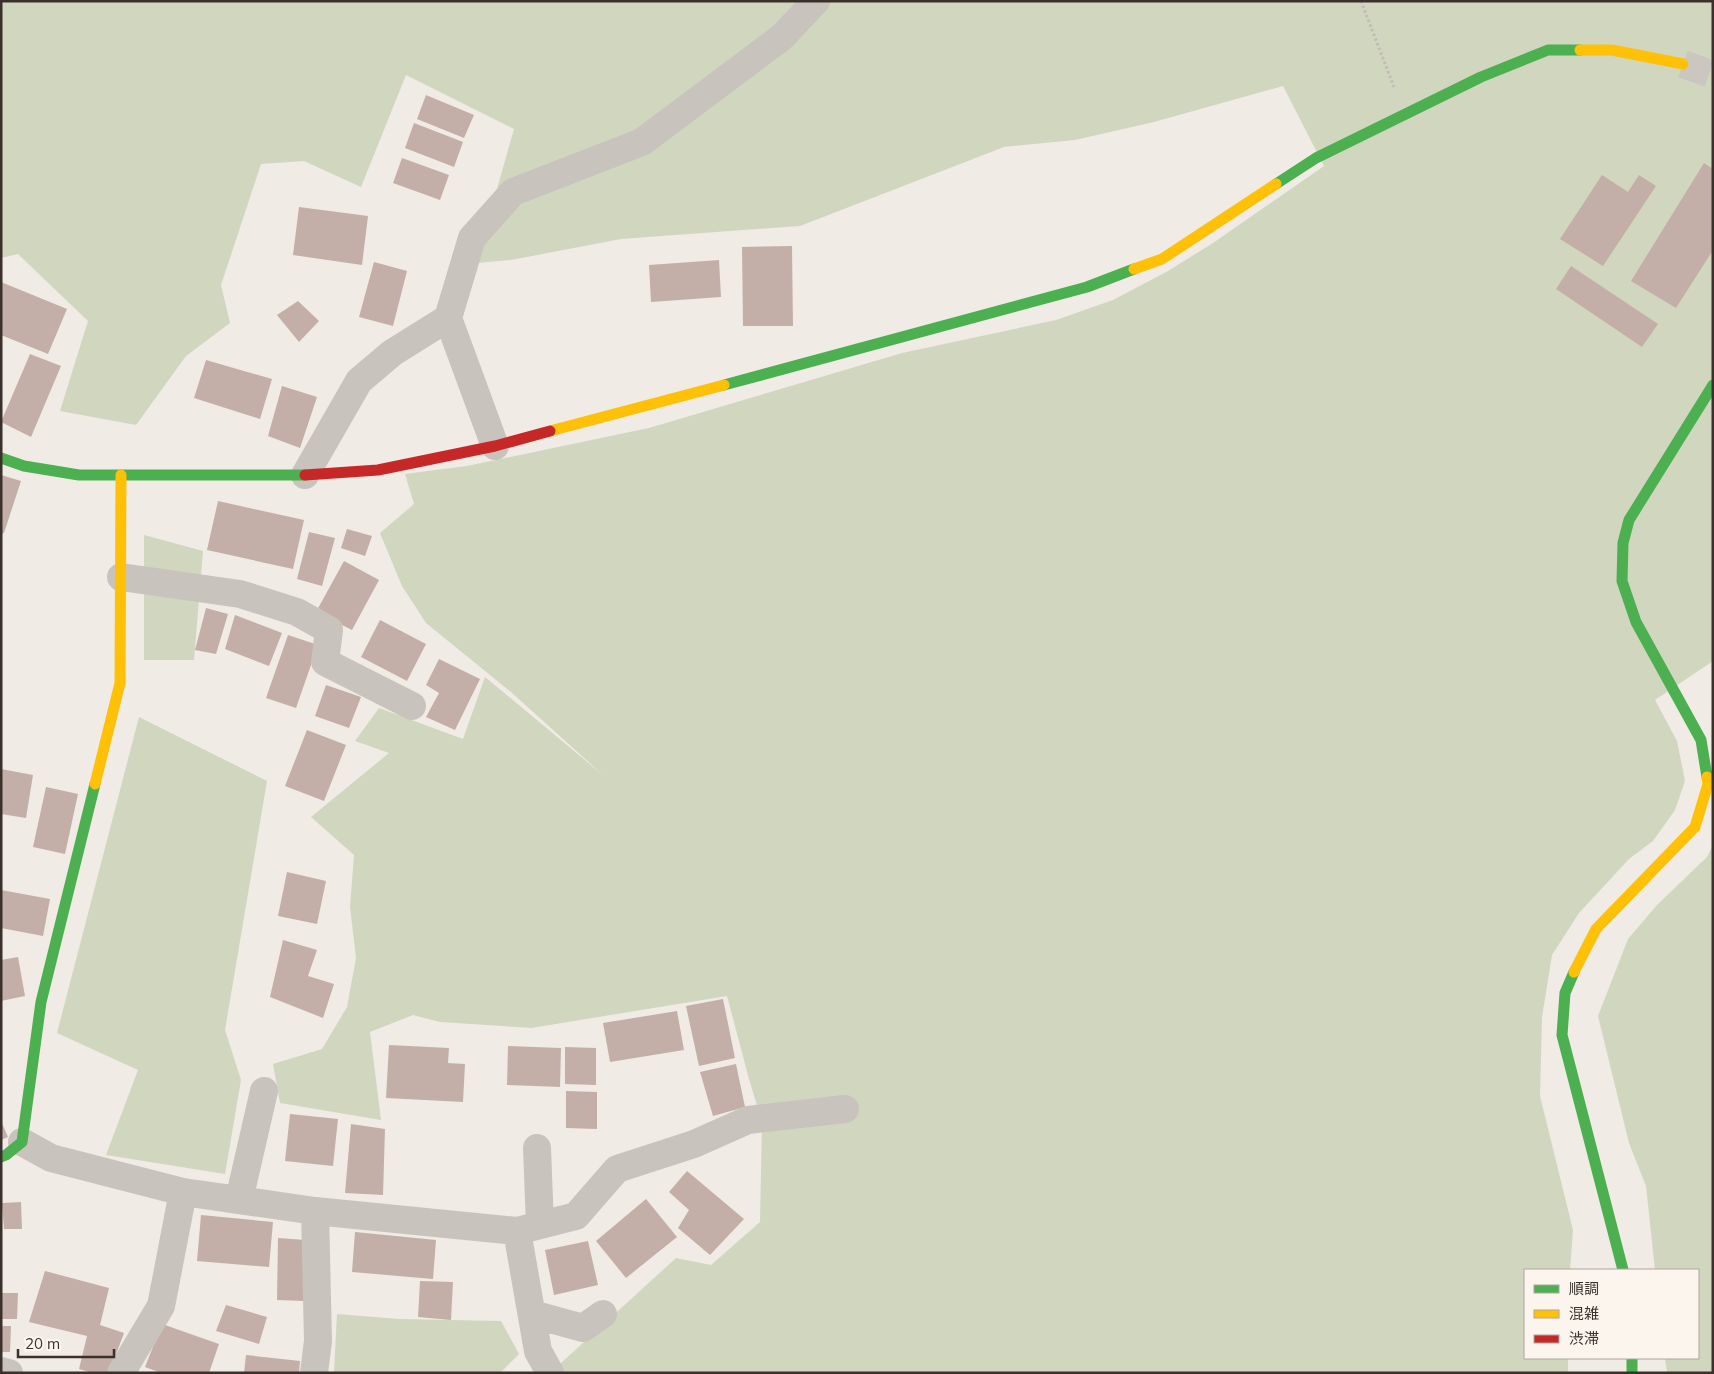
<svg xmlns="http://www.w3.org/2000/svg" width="1714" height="1374" viewBox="0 0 1714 1374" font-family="Mulish,'Noto Sans JP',sans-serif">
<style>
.green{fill:#d1d6bf}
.building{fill:#c3afa7}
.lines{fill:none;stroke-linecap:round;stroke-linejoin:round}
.street-tunnel{stroke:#ccc6c0;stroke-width:28;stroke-dasharray:28 14;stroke-linecap:butt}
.path{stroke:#c2bbb6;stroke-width:3;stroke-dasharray:2.5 2.5;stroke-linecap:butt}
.street{stroke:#c9c3be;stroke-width:28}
.fast{stroke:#4caf50;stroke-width:11}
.slow{stroke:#ffc107;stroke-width:11}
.jam{stroke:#c62828;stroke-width:11}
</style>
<rect width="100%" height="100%" fill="#f0ebe5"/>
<path class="green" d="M1,1h1712v660l-58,39 22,41 8,40 -10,29 -22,31 -24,18 -50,54 -27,42 -10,62 -2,79 33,134 -3,40h-45v88h43v15h-1018l126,-115 35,7 49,-43 2,-100 -13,-43 -22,-83 -196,32 -91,-6 -27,-7 -43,17 11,88 -101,-17 -7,-39 49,-15 25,-42 9,-49 -6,-51 4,-52 -43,-38 78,-64 -34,-12 24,-33 84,31 22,-62 118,98 -92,-83 -85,-69 -24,-37 -22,-53 34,-29 -9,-30 62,-8 182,-38 253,-75 154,-33 57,-20 55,-29 45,-28 111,-77 -41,-80 -129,36 -79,18 -71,7 -204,79 -179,13 -110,21 -35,3 38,-134 -108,-54 -45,112 -57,-26 -43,3 -40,121 9,38 -44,33 -50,69 -76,-14 28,-90 -70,-67 -17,4z
M144,535l59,16 -9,109h-50z
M139,717l128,64 -42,249 16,50 -16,94 -119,-19 32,-85 -81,-37z
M1713,845v528h-46l-2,-15h33v-88h-43l-9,-84 -17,-43 -31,-127 30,-77 29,-34 50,-48z
M337,1314l62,5 102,2 18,33 -19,19h-166z"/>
<path class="building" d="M426,95l48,20 -10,23 -47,-19z
M414,123l49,19 -9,25 -49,-19z
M402,158l47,17 -9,25 -47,-17z
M1704,163l9,6v81l-37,58 -45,-27z
M1602,175l26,17 11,-17 17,11 -53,80 -43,-27z
M299,207l69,9 -6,49 -69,-10z
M792,246l1,80h-50l-1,-79z
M719,260l2,37 -70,5 -2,-37z
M374,262l33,9 -14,55 -34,-9z
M1571,266l87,58 -16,23 -86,-58z
M1,282l66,27 -19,45 -47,-19z
M298,301l21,20 -20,21 -22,-27z
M30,354l31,12 -30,71 -30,-15z
M206,360l66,19 -12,40 -66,-21z
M282,386l35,11 -17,51 -32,-12z
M1,475l20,6 -17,52 -3,1z
M218,501l86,19 -11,49 -86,-19z
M347,529l25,7 -7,20 -24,-8z
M309,532l26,6 -13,48 -25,-7z
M344,561l35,19 -27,50 -36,-18z
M206,608l22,6 -12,40 -21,-4z
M235,615l47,18 -13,33 -44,-17z
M380,620l46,24 -19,37 -46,-24z
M288,635l30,10 -22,63 -30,-10z
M439,659l41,20 -25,51 -29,-13 13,-24 -13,-8z
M326,685l35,12 -12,31 -34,-12z
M307,730l39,15 -22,56 -39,-15z
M1,769l32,6 -7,43 -25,-4z
M46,787l32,7 -13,60 -32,-7z
M287,872l39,9 -9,43 -39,-8z
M1,890l49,9 -7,37 -42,-8z
M283,940l34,10 -9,26 26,8 -11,34 -53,-21z
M18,957l7,39 -24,5v-41z
M723,999l12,59 -36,8 -13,-60z
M677,1011l7,39 -74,12 -7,-39z
M389,1045l60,3 -1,15 17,1 -2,38 -77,-4z
M508,1046l53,2 -1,39 -53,-2z
M565,1047l31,1v37l-31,-1z
M736,1064l9,43 -32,9 -13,-44z
M566,1091l31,1v37l-31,-1z
M290,1114l48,5 -5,47 -48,-5z
M1,1121l7,16 -7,3z
M351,1124l34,5 -2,66 -38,-2z
M687,1171l57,48 -34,36 -32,-27 11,-18 -20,-18z
M646,1199l31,38 -51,41 -30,-37z
M21,1202l1,27h-18l-2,-26z
M201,1215l72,7 -4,45 -72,-6z
M355,1232l81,8 -3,39 -81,-7z
M278,1238l28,2 -2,61 -27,-1z
M588,1241l10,44 -44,10 -9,-45z
M45,1271l64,17 -9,37 24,8 -15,40h-16l-14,-4 8,-33 -58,-14z
M420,1281l33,1 -2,38 -33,-3z
M1,1293h17l-1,26h-16z
M226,1305l41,12 -8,27 -43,-13z
M162,1324l57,20 -10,29h-48l-16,-6z
M1,1326h10l-1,26h-9z
M246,1355l54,6 -1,12h-55z"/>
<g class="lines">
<path class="street-tunnel" d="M1683,64l30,11"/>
<path class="path" d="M1361,1l33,86"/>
<path class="street" d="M495,446l-47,-128 24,-80 41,-46 129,-50 140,-105 34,-36
M305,475l54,-94 33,-28 56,-35
M121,577l119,17 57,18 32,18 -4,32 87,44
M22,1142l29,16 132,34 132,19 202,20 21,120 12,22
M537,1148l3,77
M239,1200l25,-109
M517,1231l59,-15 41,-47 77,-25 54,-24 97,-11
M532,1314l51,14 20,-14
M1,1371l8,2
M121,1373l40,-67 22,-114
M314,1373l4,-32 -3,-130"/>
<path class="fast" d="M1276,184l40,-26 165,-81 67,-27h32
M724,385l363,-98 47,-18
M1,458l23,8 55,9h226
M1707,777l-6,-37 -65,-118 -14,-41 1,-38 6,-23 84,-135
M1574,972l-9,21 -3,42 61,235
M1,1157l5,-2 16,-13 19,-140 54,-218
M1632,1358v15"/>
<path class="slow" d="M1580,50h32l71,14
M1134,269l28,-10 114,-75
M550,431l174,-46
M95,784l25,-101 1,-208
M1574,972l22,-43 99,-102 13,-43 -1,-7"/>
<path class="jam" d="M305,475l73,-5 117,-24 55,-15"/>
</g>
<rect width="1714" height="1374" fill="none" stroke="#3b302b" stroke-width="5"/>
<rect x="1524" y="1269" width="175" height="90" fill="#fbf5ee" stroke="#aea6a0"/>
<rect x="1534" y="1285" width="25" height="8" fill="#4caf50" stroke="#aea6a0"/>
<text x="1569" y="1294" font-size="15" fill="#3b302b">順調</text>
<rect x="1534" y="1310" width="25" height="8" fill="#ffc107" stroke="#aea6a0"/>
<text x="1569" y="1319" font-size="15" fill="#3b302b">混雑</text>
<rect x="1534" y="1335" width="25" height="8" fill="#c62828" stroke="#aea6a0"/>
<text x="1569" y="1344" font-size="15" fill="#3b302b">渋滞</text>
<path d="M18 1349v8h96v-8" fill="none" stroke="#3b302b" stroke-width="2.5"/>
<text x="25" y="1349" font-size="15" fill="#3b302b" stroke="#fbf5ee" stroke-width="4" paint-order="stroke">20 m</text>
</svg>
